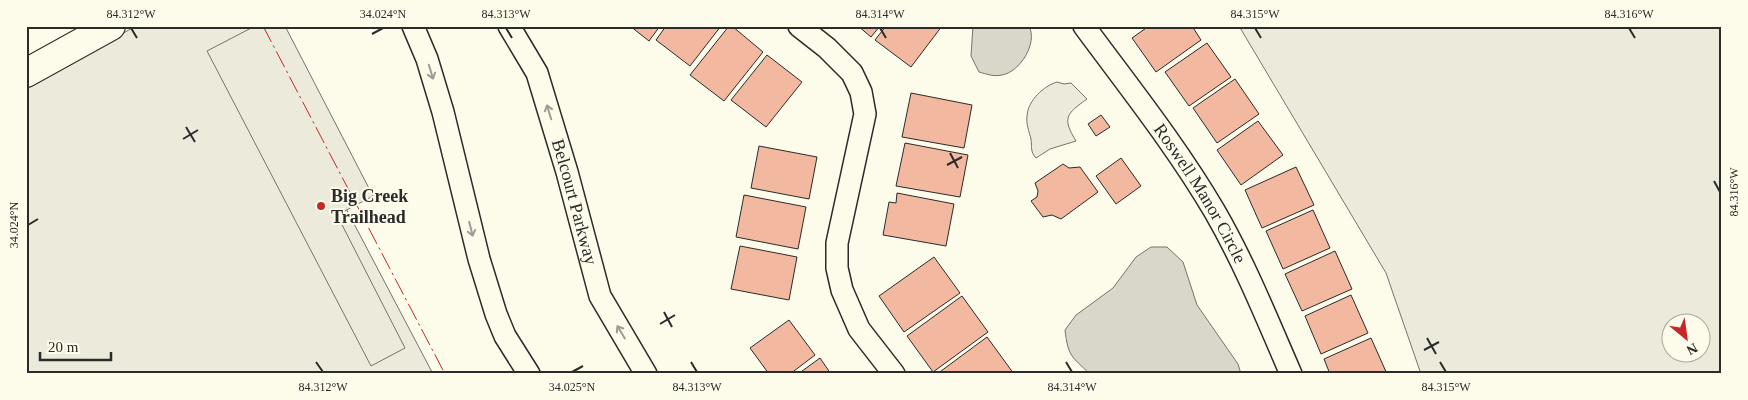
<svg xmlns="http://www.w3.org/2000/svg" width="1748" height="400" viewBox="0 0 1748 400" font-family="Georgia,serif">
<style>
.green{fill:#ecebdb;stroke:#74746e;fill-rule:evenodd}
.parking{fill:#eceadb;stroke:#74746e}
.water{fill:#d8d7c9;stroke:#74746e}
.building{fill:#f2b8a0;stroke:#2b2b2b}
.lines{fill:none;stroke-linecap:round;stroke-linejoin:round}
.street-casing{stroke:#2b2b2b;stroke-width:24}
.secondary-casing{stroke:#2b2b2b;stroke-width:30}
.street{stroke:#fdfbea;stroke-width:21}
.secondary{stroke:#fdfbea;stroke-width:28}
.power{stroke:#c62828;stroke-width:1;stroke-dasharray:18 4 2.5 4;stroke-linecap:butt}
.oneway{stroke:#9e9d94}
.ticks{fill:none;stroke:#2b2b2b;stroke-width:2}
.poi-dot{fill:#c62828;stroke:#fdfbea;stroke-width:2}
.labels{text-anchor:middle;stroke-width:4;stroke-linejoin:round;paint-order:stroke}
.street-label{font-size:18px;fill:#2b2b2b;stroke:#fdfbea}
.poi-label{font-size:18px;font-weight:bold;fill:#2b2b2b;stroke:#fdfbea;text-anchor:start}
.neatline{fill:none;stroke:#2b2b2b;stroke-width:2}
.ticks-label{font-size:12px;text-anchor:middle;fill:#2b2b2b}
</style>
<rect width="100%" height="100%" fill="#fdfbea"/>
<path class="green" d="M136,26h114l183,348h-407v-287z
M1239,26h483v348h-301l-35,-101zM1670,322h30v30h-30z
M1057,82l7,2 7,-1 16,16c-21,15 -25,19 -11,42l-26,8 -14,9c-6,-6 -4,-12 -5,-19 -2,-8 -5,-15 -4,-23 1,-16 17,-30 30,-34z"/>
<path class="parking" d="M255,26h30l88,170 -36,19 68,133 -34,18 -164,-315z"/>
<path class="water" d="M973,26h56c9,17 -9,46 -27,49 -8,2 -16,-1 -23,-3l-8,-16z
M1151,247h16l16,15 14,43 41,59 3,10h-151c-19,-18 -22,-18 -25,-44l11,-15 37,-27 23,-31z"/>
<path class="building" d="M630,26h30l-11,15z
M666,26h55l-31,40 -34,-26z
M729,26h3l31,26 -39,49 -34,-26z
M858,26h22l-9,11z
M886,26h56l-31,41 -36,-27z
M1149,26h43l9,14 -45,32 -24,-34z
M1207,43l24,34 -42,29 -24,-34z
M767,55l35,27 -36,45 -35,-27z
M1235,79l24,35 -42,29 -24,-35z
M911,93l61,12 -8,43 -62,-11z
M1101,115l9,12 -14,9 -8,-12z
M1258,121l25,34 -42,30 -24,-35z
M905,143l63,12 -8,42 -64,-11z
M759,146l58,11 -8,42 -58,-11z
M1121,158l20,28 -25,18 -20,-28z
M1063,164l6,4 11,-1 18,25 -37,27 -9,-4 -9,2 -12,-16 6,-4 1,-6 -3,-8z
M1296,167l18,38 -52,23 -17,-38z
M897,193l57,11 -8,42 -63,-11 6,-33 7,1z
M744,195l62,12 -8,42 -62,-12z
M1313,210l17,38 -47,21 -17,-38z
M740,246l57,11 -8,43 -58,-11z
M1335,251l17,38 -50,22 -17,-37z
M934,257l26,36 -56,39 -25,-36z
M1351,295l17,38 -47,21 -16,-38z
M962,296l26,36 -55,40 -26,-36z
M789,320l26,35 -25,19h-21l-19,-26z
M987,337l27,37h-77z
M1371,338l16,36h-57l-6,-15z
M820,358l11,16h-33z"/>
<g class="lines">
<g class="street-casing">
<g id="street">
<path d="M413,26l14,33 16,53 36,147 17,55 9,22 24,38"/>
<path id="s1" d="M509,26l28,47 30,99 33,124 46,78"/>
<path d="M799,26l28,22 25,25 9,19 4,22 -28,129v25l5,22 17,39 35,45"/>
<path id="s2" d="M1084,26c45,61 93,121 131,186 30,52 52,107 76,162"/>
</g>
</g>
<g class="secondary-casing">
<path id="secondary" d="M26,73l85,-47"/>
</g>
<use href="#street" class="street"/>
<use href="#secondary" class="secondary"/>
<path class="power" d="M263,26l182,348"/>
</g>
<defs><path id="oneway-shaft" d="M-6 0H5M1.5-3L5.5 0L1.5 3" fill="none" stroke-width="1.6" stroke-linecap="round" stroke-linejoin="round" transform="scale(1.25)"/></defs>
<g class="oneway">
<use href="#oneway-shaft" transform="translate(431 72) rotate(73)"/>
<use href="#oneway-shaft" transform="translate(549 112) rotate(-107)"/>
<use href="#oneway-shaft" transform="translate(471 229) rotate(76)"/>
<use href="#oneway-shaft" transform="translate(621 332) rotate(-121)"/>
</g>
<path class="ticks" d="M131,28l6,10M506,28l6,10M880,28l6,10M1255,28l6,10M1629,28l6,10M372,34l11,-6M186,127l9,15M183,139l15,-9M950,153l8,15M947,165l15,-8M1714,181l6,11M28,225l10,-6M664,312l8,15M660,324l15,-9M1427,338l9,16M1424,350l15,-8M316,362l7,10M691,362l6,10M1066,362l6,10M1440,362l6,10M572,372l11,-6"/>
<circle class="poi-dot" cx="321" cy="206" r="5"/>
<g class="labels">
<g class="street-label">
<text dy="6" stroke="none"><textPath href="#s2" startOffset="204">Roswell Manor Circle</textPath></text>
<text dy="6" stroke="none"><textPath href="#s1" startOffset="189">Belcourt Parkway</textPath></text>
</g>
<g class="poi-label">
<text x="331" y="202">Big Creek<tspan x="331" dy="21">Trailhead</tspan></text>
</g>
</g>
<rect width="1748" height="400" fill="none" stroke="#fdfbea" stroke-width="55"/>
<g transform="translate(1686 338) rotate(151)"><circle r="24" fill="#fdfbea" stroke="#a9a89e"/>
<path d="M0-4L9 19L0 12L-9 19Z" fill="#c62828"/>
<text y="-8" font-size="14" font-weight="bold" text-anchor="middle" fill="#2b2b2b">N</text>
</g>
<path d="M40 352v8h71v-8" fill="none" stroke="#2b2b2b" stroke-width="2.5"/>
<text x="48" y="352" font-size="15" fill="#2b2b2b" stroke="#fdfbea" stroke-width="4" paint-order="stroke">20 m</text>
<rect x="28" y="28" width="1692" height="344" class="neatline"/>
<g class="ticks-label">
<text x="131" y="18">84.312°W</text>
<text x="383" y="18">34.024°N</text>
<text x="506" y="18">84.313°W</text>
<text x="880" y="18">84.314°W</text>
<text x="1255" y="18">84.315°W</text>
<text x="1629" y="18">84.316°W</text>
<text transform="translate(1734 192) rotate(-90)" y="4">84.316°W</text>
<text transform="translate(14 225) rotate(-90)" y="4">34.024°N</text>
<text x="323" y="391">84.312°W</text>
<text x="572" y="391">34.025°N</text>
<text x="697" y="391">84.313°W</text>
<text x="1072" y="391">84.314°W</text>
<text x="1446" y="391">84.315°W</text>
</g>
</svg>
